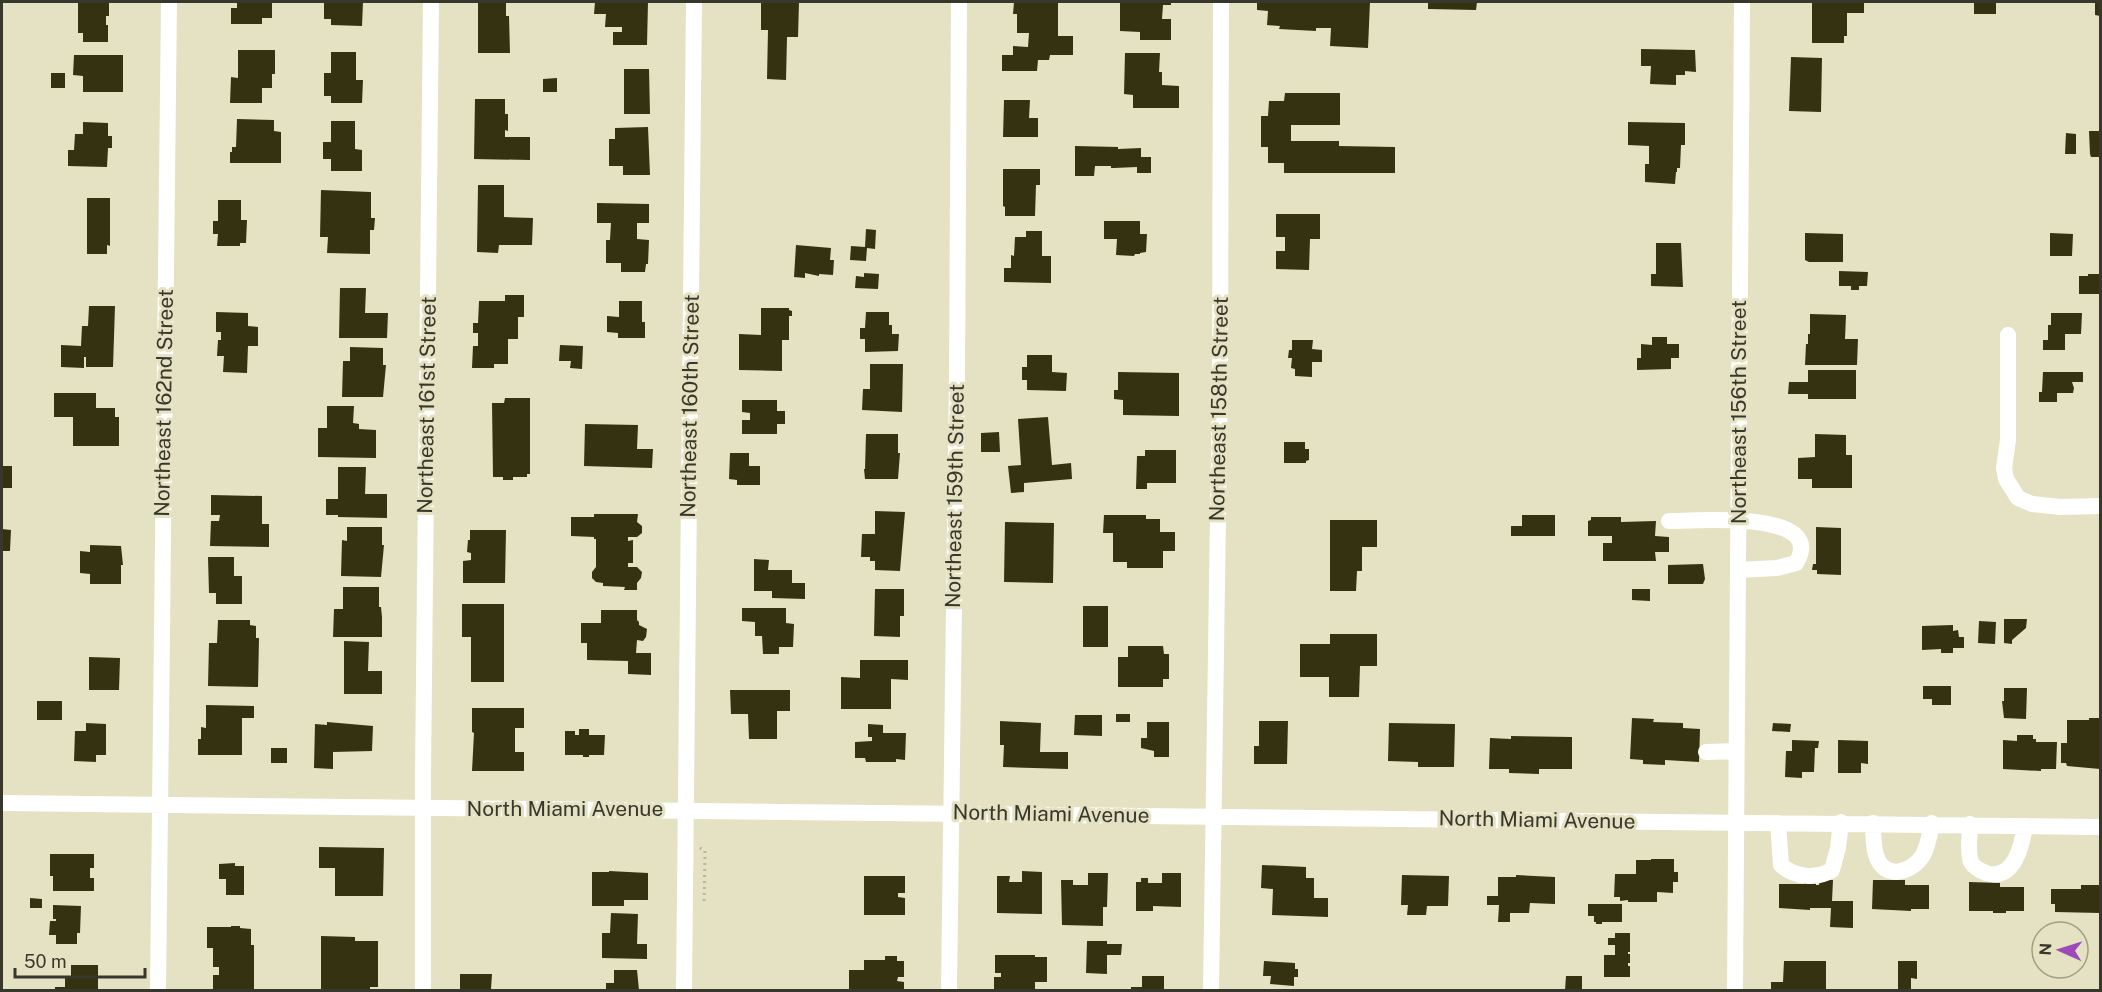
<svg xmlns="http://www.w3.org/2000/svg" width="2102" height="992" viewBox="0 0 2102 992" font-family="'Public Sans',sans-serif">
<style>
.building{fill:#353212}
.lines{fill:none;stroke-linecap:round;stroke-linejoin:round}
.path{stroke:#aaa890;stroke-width:3;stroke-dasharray:1.5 4.5;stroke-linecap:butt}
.minor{stroke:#fff;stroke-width:16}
.labels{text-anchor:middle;stroke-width:6;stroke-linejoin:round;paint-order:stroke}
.street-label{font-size:21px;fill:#38372b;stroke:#e4e2c3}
</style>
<rect width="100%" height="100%" fill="#e4e2c3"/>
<path class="building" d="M78,2h31v14h-3v9h2v17h-25v-9h-5z
M237,2h35v16h-10v6h-31v-16h6z
M324,2h39l-1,24 -31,-1v-6h-7z
M478,2h28v14h3l1,37h-32z
M595,2h53l-1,43h-34v-13h9v-5h-17l1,-13h-12z
M761,2h38l-1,35h-11l-1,43 -19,-1 1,-49h-7z
M1014,2h44v34h15v19h-23l-1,5h-11l-1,11h-35v-16h11v-9l15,1 1,-14h-12v-19h-4z
M1120,2h51v3h-8l-1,14h9v21h-31v-8l-20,-1z
M1257,2h113l-2,46 -38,-2 1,-18h-15v3l-37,-2 1,-3 -13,-1 1,-14 -11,-1z
M1428,2h49l-1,8 -48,-1z
M1812,2h52v11h-17v23h-3v7h-32z
M1974,2h22v12h-22z
M2095,2h5v14l-5,-1z
M1641,49l54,1 1,22 -11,-1v4h-9v10l-26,-1 1,-18h-10z
M238,50h37v24h-3v14h-10v15h-32l1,-26 7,1z
M331,52h25v28h7l-1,23h-31v-7h-7v-23h7z
M1125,53h35l-1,19h3v13l17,1v22h-46v-13l-9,-1z
M74,55h49v37h-40v-16l-10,-1z
M1791,57l31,1 -1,54 -32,-1z
M624,69h25l1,45h-26z
M51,73h14v15h-14z
M557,78v14h-14v-13z
M1285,93h55v32h-49v16h48v5l56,1v26h-111v-10h-16v-16h-7v-31h7l1,-15h15z
M475,99h30v15h3v17l-3,-1v7h25v23l-56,-1z
M1004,100h26l-1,18h9v19h-35z
M237,119l37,1v11l7,1v31h-51v-11h2v-5h4z
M331,121h24v28l7,1v21h-31v-12h-8v-17h8z
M83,122l25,1v13h4v12h-4l-1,19 -39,-1v-16h6l1,-16h8z
M1628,122l57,1v22h-4l-1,23h-3v4h-1l-1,12 -30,-2v-18h4v-18l-21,-1z
M648,127l2,48h-27v-9h-14v-27h6v-11z
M2089,131h11v26h-9l-1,-3z
M2066,133l10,1v20h-11z
M1075,146l43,1v2l23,-1v9h10v16h-14v-6l-23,1h-3v-2h-16l-1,10h-19z
M1003,169h37v16h-4l-1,31h-30v-9l-2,-1z
M478,185h26v32l29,1 -1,27h-33l-1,8 -21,-1z
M321,190l50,2v26h4l-1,12h-4v24l-43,-1 1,-16h-8z
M87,198h23v48l-3,-1v9h-20z
M218,200h23v20h6l-1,23h-6v3h-23l1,-12h-5v-13h5z
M597,203l52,1v19h-12v16l12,1 -1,24h-2l-1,8h-24v-9h-15v-23h4l1,-17h-14z
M1276,214h44v25h-10l-1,31 -33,-1v-18h9v-14h-9z
M1104,221h36v13h7l-1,18 -6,1v1h-5l-1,2 -18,-1 1,-16h-13z
M866,229l10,1 -1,19 -8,-1 -1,13 -16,-1 1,-14 14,1z
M1026,231h16v25h9v27l-47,-1v-14h7v-13l3,1 1,-19h11z
M1805,233l38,1v28h-34l-4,-2z
M2050,233l23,1 -1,22h-22z
M1656,243h25l2,44 -32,-1v-12h5z
M796,245l35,3 -1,12h4l-1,15 -14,-1v2l-14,-3v5l-11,-1z
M1839,271l29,1 -1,14h-8v4h-8v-4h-12z
M864,273l15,1 -1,15 -23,-1 1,-12 8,1z
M2088,274h12v20h-21v-18h9z
M340,288h26l-1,25h23l-1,25h-48z
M505,295h19v22h-6v22h-10v25h-14v4h-22l1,-22h5v-13h-5v-10h5l1,-22h26z
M619,301h23v21h3v16h-27v-5l-11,-1v-16l12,1z
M89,306h26l-2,61h-27v-10h-2v11l-23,-1v-22l20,1 1,-20h6z
M761,308h28v2l3,1v5h-3v24h-7v31l-43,-1v-36l22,1z
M216,312l32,1v13l10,1v19h-10l-1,27 -24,-1 1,-16h-7l1,-16h3v-8h-5z
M866,312h23v13h3v9h7l-1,17 -33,1v-13h-5v-11h5z
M2051,313h31l-1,21h-16v16h-22v-10h5v-15h3z
M1810,314l36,1 -1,24h13l-1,26h-52l1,-21h2v-10h2z
M1652,337h15v7h12v14h-8v11l-34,1v-12h4v-14l11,1z
M1292,340h21l-1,9 10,1v12h-10v15l-17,-1v-7l-4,-1 1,-10h-4l1,-8h3z
M560,345l23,1 -1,23 -12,-1 1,-7h-12z
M350,347l33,1v17h3l-3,32h-41l1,-36h7z
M1027,355h25v17l15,1 -1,18 -39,-1v-10h-5v-13h5z
M870,364h33l-1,48 -40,-2 1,-21h7z
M1808,370h48v29h-48v-5h-20l1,-12h19z
M1118,372l61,1v43l-56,-1v-15l-9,-1v-9h4z
M2043,372h40v10h-11l2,6 -1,5h-16v9h-18v-10h3z
M54,393h42v15h19v9h4v29h-46v-29h-19z
M505,398h25v76h-3v3h-14v3h-10v-3h-10l-1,-74h12z
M742,400h35v11h8v13h-8v10h-35v-14h8v-7l-8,-1z
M327,406h27l-1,17 6,1v5l17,1v28l-58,-1v-29h9z
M1048,417l4,48 19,-2 1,16 -48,4v9l-13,1 -3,-27 13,-1 -3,-46z
M585,424l53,1 -1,24h16l-1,19 -68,-2z
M999,432l1,20h-19v-19z
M866,434h32v19h2l-2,26h-33l-1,-10h1z
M1815,434l31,1v20h6v33h-40v-9h-14v-21l17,-1z
M1284,442h21v7h4v11l-3,1v2h-22z
M1145,450h31v33h-29v6h-11l1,-33h8z
M730,453h19v13h11v19h-23v-5l-8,-1z
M2,466h10v22h-10z
M338,467h28l-1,27h22v24l-49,-1v-2h-12v-16h12z
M211,495l51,1v28h7v23l-59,-1 1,-25h8l1,-6h-9z
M875,511l30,1 -5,59 -25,-1v-9h-5v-4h-9l1,-23h13z
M594,514h44l-1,8 5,4v7l-5,4h-9v4l5,-1v23h-5v4h9l5,5 -1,6 -4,5v7h-13l1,-3 -22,-1v-3l-7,-1 -4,-4v-6l4,-5v-28h-2v-2l-23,-1v-19h23z
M1104,515h42v4h14v13h15v19h-12v17h-36v-6h-14v-29h-10z
M1522,515h33v21h-44v-10h11z
M1591,517h30v5l35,-1 -1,15 14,1v15h-14l1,9h-53v-18h9v-7h-24v-15l3,-1z
M1330,520h47v27h-15v24h-5l-1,20h-26z
M1005,522l49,1 -1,60 -49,-1z
M347,527h35v18h2l-3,32 -40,-1 1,-36 5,1z
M1816,527l25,1v47l-24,-1v-4h-5l1,-6h3z
M2,529l9,1 -1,21h-8z
M470,530h36l-1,53h-42v-22l8,-1v-7l-4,-1 1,-12h2z
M90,545l31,1 2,19h-2v19h-31v-10l-10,-1v-22l10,1z
M208,557h26v19h8v28h-26v-11h-7z
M754,559l15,1 -1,10h24v13h13v16l-33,-1v-7h-18z
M1703,564l2,15 -2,5h-35v-19z
M343,587h36v20h2l1,10v20h-49l1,-28h9z
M875,589h29v27h-4v21l-26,-1z
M1632,589h18v12l-18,-1z
M462,604h42v78h-33v-45h-9z
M1083,606h25v41h-25z
M742,608h44v15l8,1 -1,23h-14v7h-16l-1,-18h-7v-14l-13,-1z
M601,610h36v10l2,2v3l8,4 -1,8 -3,4 -6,-1 -1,13h15v22l-23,-1v-13l-41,-1v-17h-6v-20h20z
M2004,619h23l-1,9 -14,12v4l-8,-1z
M218,620h32v5l6,1v12h3l-1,49 -50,-1 1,-43h8z
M1979,621l17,1 -1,22 -17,-1z
M1953,625v6l5,-1 1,7h5v11h-11v5h-12v-4l-19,1v-24z
M1330,634h47v32h-17l-1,31h-30v-20h-29v-33h30z
M344,641l25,1 -1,29h14v23h-38z
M1128,646h35l1,8h5v25h-6v8h-45v-30h10z
M89,657l31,1 -1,32h-30z
M860,660h48v20l-17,-1v30h-50v-32l19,1z
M1923,686h28v19h-19v-6h-9z
M2004,688h23l-1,31 -22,-1 -2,-17h2z
M730,690h60v21h-13v28h-28l-1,-25h-17z
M37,701h25v19h-25z
M206,705l48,1v12h-12v37h-44v-16h3v-12l5,1z
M472,708h52v20h-9v24h9v19h-52l2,-38 -2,-1z
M1116,714h14v8h-14z
M1075,715h27v21l-28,-1z
M1632,718l22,1 -1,3 30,1v5l17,1 -1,33 -34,-2v5l-22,-1v-4l-13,-1z
M2089,718h11v51l-33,-3 -1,-3h-5v-20h6v-23h22z
M1000,721l41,2 -1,29h28v17l-65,-2 1,-22h-4z
M1259,721h29l-1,43h-33v-18h5z
M327,722l46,4 -1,25 -39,1v17l-19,-1 1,-44 12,1z
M1147,722h22v35h-15v-6l-13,-3v-10h6z
M86,723l20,1v31h-10v7l-22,-1 1,-30h11z
M1389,723l66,1 -1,43h-36v-5l-30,-1z
M1773,723l18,1 -1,8 -18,-1z
M868,724l15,1v8h23l-1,27 -9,-1v3h-30l-1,-4h-10v-16l17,-1v-4h-4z
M579,729h10v6h16l-1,20h-15v2h-6v-2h-18v-24h10v4h4z
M2017,735h16v4h3v3h21l-1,27h-15v2l-38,-2v-29l14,1z
M1511,736l61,1v32h-33v5l-30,-1v-4h-20l1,-31 21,1z
M1792,740l27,1 -1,7h-3l-1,24h-12v6l-17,-1 1,-26h6z
M1838,740l30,1v23l-7,-1v10h-23z
M271,748h16v15h-16z
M319,847l65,1 -1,48h-48v-28h-16z
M50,854h44v14h-4v10h4v13h-41v-15h-3z
M1651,859h23v13h4v10h-5v11l-16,-1v10h-29v-2l-8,1v-4h-6l1,-23h21v-14h15z
M235,863v3h9v29h-18v-16h-7v-15z
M1262,865l44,2v11h8v20h14v19l-56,-2 1,-26 -12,-1z
M609,871l39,2v27h-24v6h-32v-34h17z
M1022,871l20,1v42l-45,-1v-37h13l-1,6h13z
M1088,873h20l-1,34h-4v19l-41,-1 -1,-45h12v5h15z
M1162,873h19v34l-28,-1v5h-17v-29h5v-4h7v5h14z
M1402,875l47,1 -1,30h-21l-1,9h-19l1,-10h-7z
M1516,875l39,2v27l-25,-1 -1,10h-19v9h-12l1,-17h-12v-9h11v-19h18z
M864,876h41v17h-7v4l7,1v17h-41z
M1804,879h12v6h3l1,-6 13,1 -1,21h21v27l-23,-1 1,-19h-21v2l-31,-2v-24h25z
M1873,880h32v5h24v24h-18v2l-39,-2z
M1969,882l31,1v4h24v24h-18v2h-13v-2h-24z
M2081,885h19v28l-45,-1v-8h-4v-15h30z
M30,898l12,1v9h-12z
M1588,904h34v18h-20v2h-6v-2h-2v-6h-6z
M53,905l28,1 -1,27h-3v11h-21v-9h-7l1,-14h6v-2h-3z
M611,913l27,1 -1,30h10v15l-45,-1v-25h8z
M231,926h9v2l11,1v16h3v45h-41v-15h6v-8h-6v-19h-6v-21h24z
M1615,933h15v19h-2v2h2v9h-2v3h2v11h-26v-22h11v-10h-7v-7h7z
M321,936l34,1v4h23v46h-8v3h-49z
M1087,941h20v3h15l-1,11h-14v19l-21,-1z
M995,955h40v2h12v25h-12v8h-41v-13h7v-4h-6z
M885,956h12v5h7v16h-6l-1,4 7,1v8h-55v-20h15v-10h21z
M1264,961l31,2v6h3v8h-4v9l-24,-2 1,-8h-8z
M1784,961h42v29h-55v-8h12z
M1898,961h19v18l-6,-1v12h-13z
M71,965h27v25h-43v-3h10v-10h6z
M614,970h23l2,20h-33v-7h8z
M460,974h32l-1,15 -31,1z
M1142,976h22v14h-33v-3h11z
M1566,976h16v14h-17z"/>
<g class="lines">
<path class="path" d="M700,848l5,3 -1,54"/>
<path class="minor" d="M2008,335v105l-4,28 2,11 12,19 14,6 28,3 40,-1
M1669,521c24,0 160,-12 127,42l-19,5 -39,2
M1706,752l30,-1
M2,803l2098,24
M1778,823l3,42c14,12 34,15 51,5l6,-22 3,-26
M1873,823c0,11 0,22 3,32 8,26 36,18 47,0 5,-9 7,-22 9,-32
M1970,824c0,11 -3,28 1,38 3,6 10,9 15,11 28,9 36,-28 39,-47
M158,990l11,-988
M423,990v-215l8,-773
M684,990l10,-988
M949,990l8,-614 2,-374
M1211,990l9,-610 1,-378
M1735,990l7,-988"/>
</g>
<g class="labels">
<g class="street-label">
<text transform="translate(164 403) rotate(-89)" y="7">Northeast 162nd Street</text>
<text transform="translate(427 405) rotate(-89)" y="7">Northeast 161st Street</text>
<text transform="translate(690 406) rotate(-89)" y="7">Northeast 160th Street</text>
<text transform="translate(1219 409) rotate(-89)" y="7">Northeast 158th Street</text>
<text transform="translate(1739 412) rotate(-90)" y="7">Northeast 156th Street</text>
<text transform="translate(955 496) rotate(-89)" y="7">Northeast 159th Street</text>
<text x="565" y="816">North Miami Avenue</text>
<text transform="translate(1051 814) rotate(1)" y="7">North Miami Avenue</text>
<text transform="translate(1537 820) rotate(1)" y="7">North Miami Avenue</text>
</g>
</g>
<rect width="2102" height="992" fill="none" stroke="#38372b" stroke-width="6"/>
<g transform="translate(2060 950) rotate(273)"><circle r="28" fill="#e4e2c3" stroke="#9f9e86" stroke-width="1.5"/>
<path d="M0-4.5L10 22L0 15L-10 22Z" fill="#9d4ab9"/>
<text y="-9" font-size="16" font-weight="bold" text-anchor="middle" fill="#38372b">N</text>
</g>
<path d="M15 968v9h130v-9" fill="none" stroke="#38372b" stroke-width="3"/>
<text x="24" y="968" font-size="18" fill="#38372b" stroke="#e4e2c3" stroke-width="4.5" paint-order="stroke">50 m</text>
</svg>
